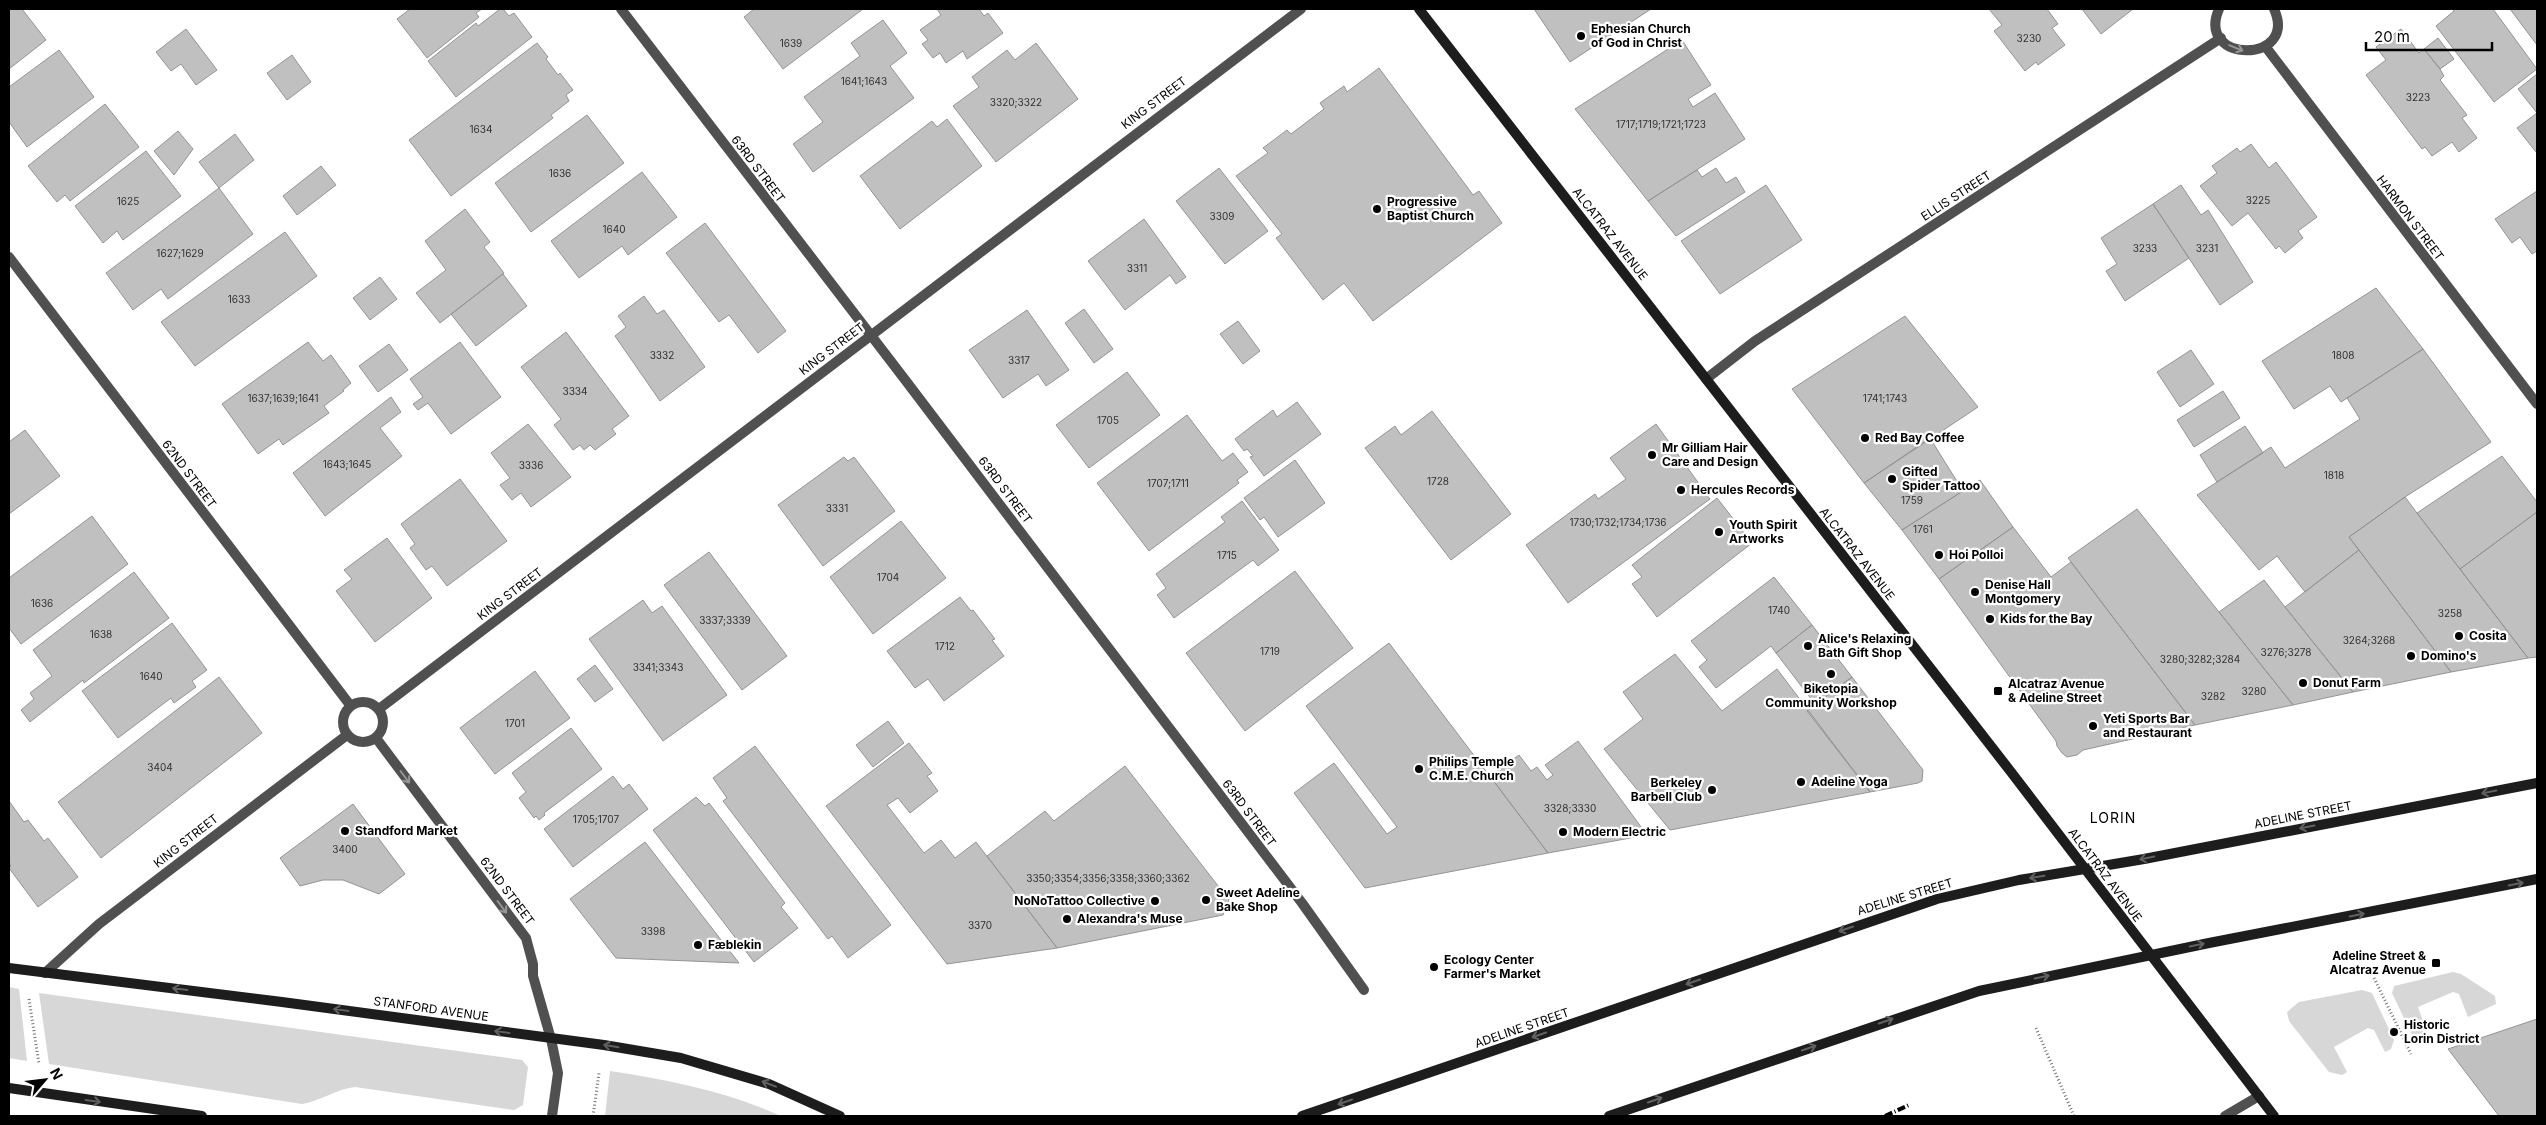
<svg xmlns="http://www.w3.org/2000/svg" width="2546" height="1125" viewBox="0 0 2546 1125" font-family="Inter,sans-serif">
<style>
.green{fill:#d7d7d7}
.building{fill:#c0c0c0;stroke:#949494}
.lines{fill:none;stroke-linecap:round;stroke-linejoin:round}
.path{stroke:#727272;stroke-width:3;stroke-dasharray:1 2.5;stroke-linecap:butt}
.lane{stroke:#505050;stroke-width:10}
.street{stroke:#505050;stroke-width:10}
.secondary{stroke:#1d1d1d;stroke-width:10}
.rail{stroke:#000;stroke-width:4;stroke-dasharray:8 2.5 1 2.5;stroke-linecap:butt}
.oneway{stroke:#969696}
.oneway2{stroke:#616161}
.poi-dot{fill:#000;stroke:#fff;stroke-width:2}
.labels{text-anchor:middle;stroke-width:4.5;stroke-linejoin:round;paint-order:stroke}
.number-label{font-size:10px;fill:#303030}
.poi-label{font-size:12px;font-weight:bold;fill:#000;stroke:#fff;text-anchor:start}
.street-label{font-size:12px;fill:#000;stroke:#fff}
.neighbourhood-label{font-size:14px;letter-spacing:1px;fill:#000;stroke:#fff}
</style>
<rect width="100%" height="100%" fill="#fff"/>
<path class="green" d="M2453,972l8,2 34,22 1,8 -28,13 -9,-23 -6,-2 -35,15 9,26 -12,4 -3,-2 -20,-42 2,-7z
M9,987l10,2 8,72 -18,-3z
M2362,990l10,3 22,47 -3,9 -6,3 -11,-22 -6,-2 -34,19 13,25 -5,3 -13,-3 -40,-51 -2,-9 12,-10z
M39,993l483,67 6,7 -5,38 -9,5 -159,-23c-19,2 -34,14 -53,17l-253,-40z
M610,1071c59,9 116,20 171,45h-176z"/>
<path class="building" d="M9,9h13l24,31 -37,29z
M410,9h72l-6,4 3,4 -52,41 -30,-39z
M500,9h3l6,7 5,-3 18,24 -76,60 -28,-36 48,-38 2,3z
M754,9h109l-80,60 -39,-52z
M937,9h42l5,7 4,-3 15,20 -36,26 -4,-8 -17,12 -6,-10 -7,5 -11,-14 6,-4 -8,-10 21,-15z
M1534,9h117l-81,53z
M1989,9h58l11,15 -6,4 13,17 -27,20 -2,-3 -11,9 -31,-40 8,-6z
M2082,9h51l-32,25z
M2453,9h40l44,60 -43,33 -58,-76 18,-15z
M2510,9h27v36z
M883,20l24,33 -17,13 24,32 -101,74 -20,-28 30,-22 -19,-25 56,-41 -9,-13z
M186,29l31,41 -21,15 -15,-21 -10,7 -15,-19z
M2401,29l18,24 5,-4 16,20 4,7 -4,4 27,35 -5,3 15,20 -18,14 -7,-10 -20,14 -7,-9 -3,2 -56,-74 20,-15 -10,-13z
M2438,38l16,21 -14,10 -16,-20z
M1682,40l29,45 -23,14 5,8 22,-14 30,46 -97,62 -73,-92z
M537,43l11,14 -2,2 12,16 2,-2 13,17 -7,5 3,6 -18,14 2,3 -102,78 -42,-56z
M1036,43l42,56 -82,63 -43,-56 26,-19 -7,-10 35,-27 8,10z
M59,50l35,47 -67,50 -18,-25v-35z
M292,55l19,27 -24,18 -20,-27z
M1379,68l94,127 6,-4 23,32 -129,98 -29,-38 -21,17 -47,-62 6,-4 -46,-58 32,-23 -5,-5 24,-18 4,4 33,-25 -4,-6 24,-17 3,6z
M2537,74v77l-1,1 -19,-24 20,-15 -19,-24z
M105,104l34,43 -69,54 -5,-6 -8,7 -29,-36z
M587,115l37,48 -93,69 -36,-49z
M947,119l35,47 -82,63 -40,-53 72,-55 5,6z
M178,131l15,18 -19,26 -20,-24z
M235,134l19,26 -35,28 -20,-26z
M2251,144l18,24 7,-6 41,55 -19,14 5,7 -18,15 -6,-7 -3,3 -28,-36 -16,13 -32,-40 17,-13 -5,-7 25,-18 3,4z
M146,151l35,45 -58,44 -6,-9 -14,12 -28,-37z
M321,166l15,19 -39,30 -14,-19z
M1219,168l49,63 -43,33 -49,-63z
M1716,168l10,15 10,-6 9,15 -69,44 -28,-35 49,-31 5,7z
M642,172l35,45 -49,38 -6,-9 -43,32 -28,-37z
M1766,185l36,55 -82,54 -39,-53z
M2181,185l20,30 7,-5 45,72 -33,23 -67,-101z
M219,188l34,46 -85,65 -7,-10 -28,21 -27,-37z
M2537,191v60l-5,3 -12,-17 -8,6 -17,-24z
M2153,204l36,54 -64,43 -19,-30 11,-7 -16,-26z
M465,209l25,33 -6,5 20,26 -64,50 -24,-30 30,-23 -21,-29z
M1144,219l42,58 -10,7 -6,-9 -45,35 -37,-49z
M705,223l81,108 -28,22 -29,-38 -10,7 -53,-69z
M285,232l32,44 -122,90 -34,-44z
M503,274l24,32 -51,40 -25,-32z
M380,277l17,22 -27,21 -17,-22z
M2376,288l47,61 -82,53 -11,-16 -36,23 -32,-48z
M644,296l13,18 7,-4 41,57 -45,34 -45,-65 11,-9 -8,-11z
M1084,309l29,40 -19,14 -29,-40z
M1027,310l42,60 -23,16 -8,-12 -35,24 -34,-48z
M1905,316l73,91 -114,76 -72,-94z
M1238,321l22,30 -17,13 -23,-30z
M566,332l63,84 -17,13 4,5 -21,16 -5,-5 -6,5 -4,-5 -7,5 -19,-25 7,-6 -40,-52z
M308,342l15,19 8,-6 20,28 -8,7 1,1 -20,15 5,7 -46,32 -4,-6 -21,15 -36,-50z
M460,342l41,55 -50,37 -23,-31 -10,7 -5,-6 10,-7 -13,-18z
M389,344l19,26 -30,22 -19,-26z
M2423,349l68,93 -86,55 -56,40 10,13 -54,42 -28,-36 -18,14 -62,-75 74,-48 14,21 75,-49 -13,-21z
M2191,350l23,34 -34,23 -23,-35z
M1127,372l33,43 -71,53 -33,-43z
M2223,391l17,27 -46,29 -17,-27z
M391,397l10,15 -21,16 22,28 -77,60 -32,-43z
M1297,402l24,32 -57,42 -14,-19 3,-1 -6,-7 -3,2 -9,-12 38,-29 4,7z
M1432,411l79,103 -60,46 -86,-112 30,-22 6,9z
M1187,415l35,46 11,-8 15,19 -11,8 2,3 -90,68 -52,-68z
M528,424l43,53 -40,30 -10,-14 -9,7 -12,-15 10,-7 -19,-25z
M1656,424l54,75 -142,104 -42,-58 69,-51 3,5 28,-20 -16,-21z
M2245,426l18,27 -46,29 -17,-27z
M25,430l35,46 -51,38v-72z
M1930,438l33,53 -61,39 -38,-47z
M2502,456l35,46v10l-77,57 -43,-56z
M844,457l4,4 6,-4 41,54 -72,55 -45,-61z
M1295,460l30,43 -47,34 -14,-20 -4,3 -16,-22z
M460,479l47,62 -60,45 -15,-20 -6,4 -16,-22 5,-4 -14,-20z
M1980,480l33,47 -74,52 -37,-49z
M2405,497l12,16 111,145 -77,14 -102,-135z
M1717,498l35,45 -95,74 -25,-33 10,-7 -10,-12z
M1242,501l37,49 -21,16 -5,-6 -79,58 -17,-23 9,-7 -10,-14 69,-52 -4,-5z
M2137,509l82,103 74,93 -98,20 -127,-167z
M2537,512v145l-9,1 -68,-89z
M92,516l36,48 -107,80 -12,-16v-50z
M901,521l45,57 -73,56 -43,-57z
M2013,527l38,50 20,-15 124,163 -112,25 -6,5 -10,2 -5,-4 -5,-7 -1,-5 -117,-162z
M387,538l45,60 -57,44 -39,-51 16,-12 -8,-9z
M2359,550l92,122 -98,20 -68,-85z
M709,552l78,104 -45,34 -78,-105z
M1295,571l58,77 -108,83 -59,-78z
M134,572l35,46 -85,65 -1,-3 -53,42 -9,-12 13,-11 -4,-6 22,-17 -19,-26z
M1774,577l38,48 -36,28 -5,-7 -55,42 -17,-21 8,-7 -16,-19z
M2264,580l21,27 68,85 -60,13 -74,-93z
M960,597l11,14 2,-1 22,29 -3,1 12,16 -60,45 -16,-22 -13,9 -28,-37z
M643,600l9,13 10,-7 65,89 -64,46 -74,-102z
M172,623l35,47 -15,11 4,6 -22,16 -3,-5 -53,40 -36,-47z
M1812,625l40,52 -37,27 -39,-51z
M1389,643l46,61 113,149 -183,35 -71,-95 40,-30 53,71 10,-7 -91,-121z
M1675,654l47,57 55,-42 93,123 -200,38 -66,-81 39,-30 -20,-27z
M595,665l18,24 -18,13 -18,-23z
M535,671l35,47 -75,56 -35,-46z
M219,677l43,56 -161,125 -43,-56z
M1852,677l71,93 -1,11 -4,2 -48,9 -63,-81z
M888,721l16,22 -31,24 -17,-22z
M571,728l31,41 -58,44 1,2 -6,5 -3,-4 -2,2 -15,-20 7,-6 -14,-19z
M1578,741l69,94 -99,18 -58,-77 29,-21 12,16 6,-4 10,13 6,-5 -8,-10z
M909,743l23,30 -5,3 11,15 -28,22 -12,-15 -11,7 37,48 17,-13 14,18 21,-16 81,106 -110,16 -121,-158z
M755,746l136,179 -43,33 -16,-22 -4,3 -105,-138 4,-3 -14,-20z
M1125,766l104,134 -6,15 -166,33 -70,-92 58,-45 9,10z
M613,776l10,13 6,-5 19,25 -75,58 -29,-38z
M696,797l9,9 4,-3 76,100 -4,4 17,21 -44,34 -101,-132z
M9,801l15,21 4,-2 16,21 4,-3 30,39 -40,30 -29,-39 2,-2 -2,-4z
M353,804l52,70 -26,20 -36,-14h-20l-23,6 -20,-28z
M645,842l94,121 -123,-5 -46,-59z
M2537,1019v97h-38l-51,-67z"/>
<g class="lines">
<path class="path" d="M2374,978l37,76
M29,999l10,65
M2036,1028l38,88
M593,1116l6,-43"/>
<path class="lane" d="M2225,1116l34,-20"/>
<path class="street" d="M621,9l285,372 396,522 62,87
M2219,9c-24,55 80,55 55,0
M2265,46l272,358
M9,257l341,448
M1706,379l49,-38 466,-303
M343 722a20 20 0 1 1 40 0a20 20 0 1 1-40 0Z
M379,709l922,-700
M376,738l150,200 7,26v12l18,63 7,34 -6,43
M45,973l54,-49 248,-189"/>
<path class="secondary" d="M1419,9l592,763 263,344
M9,968l273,34 322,43 77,13 88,26 71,32
M9,1088l193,28
M1302,1116l635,-217 82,-19 125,-21 393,-76
M1609,1116l370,-125 230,-48 328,-64"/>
<path class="rail" d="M1885,1116l24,-11"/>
</g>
<defs><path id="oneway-shaft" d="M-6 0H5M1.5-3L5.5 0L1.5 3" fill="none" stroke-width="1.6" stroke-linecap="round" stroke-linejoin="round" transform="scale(1.25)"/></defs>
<g class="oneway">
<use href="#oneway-shaft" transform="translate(2236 48) rotate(22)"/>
<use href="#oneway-shaft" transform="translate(405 777) rotate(53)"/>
<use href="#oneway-shaft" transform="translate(502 907) rotate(53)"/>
</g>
<g class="oneway2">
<use href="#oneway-shaft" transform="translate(2489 792) rotate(169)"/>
<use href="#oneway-shaft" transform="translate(2307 827) rotate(169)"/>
<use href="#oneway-shaft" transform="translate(2147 858) rotate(169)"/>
<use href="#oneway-shaft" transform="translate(2037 877) rotate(171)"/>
<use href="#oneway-shaft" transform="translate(2516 884) rotate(-11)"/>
<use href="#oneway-shaft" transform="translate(2357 915) rotate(-11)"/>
<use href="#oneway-shaft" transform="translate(1846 929) rotate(161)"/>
<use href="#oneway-shaft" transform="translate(2197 945) rotate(-12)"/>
<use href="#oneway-shaft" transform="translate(2042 977) rotate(-12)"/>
<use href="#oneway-shaft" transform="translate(1693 982) rotate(161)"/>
<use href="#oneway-shaft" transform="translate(180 989) rotate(-173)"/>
<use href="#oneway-shaft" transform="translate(341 1010) rotate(-172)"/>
<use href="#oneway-shaft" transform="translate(1886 1021) rotate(-19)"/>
<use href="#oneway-shaft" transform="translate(502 1032) rotate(-172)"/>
<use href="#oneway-shaft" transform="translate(1539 1035) rotate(161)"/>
<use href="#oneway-shaft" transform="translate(611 1046) rotate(-171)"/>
<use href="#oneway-shaft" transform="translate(1809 1048) rotate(-19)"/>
<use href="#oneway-shaft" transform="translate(769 1084) rotate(-159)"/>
<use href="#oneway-shaft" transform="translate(1655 1100) rotate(-19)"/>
<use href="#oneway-shaft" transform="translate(93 1101) rotate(8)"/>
<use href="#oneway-shaft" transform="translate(1345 1102) rotate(161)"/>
</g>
<g class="poi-dot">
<circle cx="1581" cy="36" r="5"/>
<circle cx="1377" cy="209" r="5"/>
<circle cx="1865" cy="438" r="5"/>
<circle cx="1652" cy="455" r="5"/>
<circle cx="1892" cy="479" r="5"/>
<circle cx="1681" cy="490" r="5"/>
<circle cx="1719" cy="532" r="5"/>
<circle cx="1939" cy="555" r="5"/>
<circle cx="1975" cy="592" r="5"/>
<circle cx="1990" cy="619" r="5"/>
<circle cx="2459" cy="636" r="5"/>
<circle cx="1808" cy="646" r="5"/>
<circle cx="2411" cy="656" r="5"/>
<circle cx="1831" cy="674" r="5"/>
<circle cx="2303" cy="683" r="5"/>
<rect x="1993" y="686" width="10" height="10" rx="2.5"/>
<circle cx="2093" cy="726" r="5"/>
<circle cx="1419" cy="769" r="5"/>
<circle cx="1801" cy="782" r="5"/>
<circle cx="1712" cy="790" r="5"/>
<circle cx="345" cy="831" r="5"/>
<circle cx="1563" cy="832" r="5"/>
<circle cx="1206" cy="900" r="5"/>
<circle cx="1155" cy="901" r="5"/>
<circle cx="1067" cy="919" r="5"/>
<circle cx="698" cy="945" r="5"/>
<rect x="2431" y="958" width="10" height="10" rx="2.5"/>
<circle cx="1434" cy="967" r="5"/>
<circle cx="2394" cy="1032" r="5"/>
</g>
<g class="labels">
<g class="number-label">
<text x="2029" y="42">3230</text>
<text x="791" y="47">1639</text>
<text x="864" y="85">1641;1643</text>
<text x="2418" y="101">3223</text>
<text x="1016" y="106">3320;3322</text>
<text x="1661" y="128">1717;1719;1721;1723</text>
<text x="481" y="133">1634</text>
<text x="560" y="177">1636</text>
<text x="2258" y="204">3225</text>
<text x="128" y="205">1625</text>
<text x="1222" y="220">3309</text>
<text x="614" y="233">1640</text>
<text x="2145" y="252">3233</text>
<text x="2207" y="252">3231</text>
<text x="180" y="257">1627;1629</text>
<text x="1137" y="272">3311</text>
<text x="239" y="303">1633</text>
<text x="662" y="359">3332</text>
<text x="2343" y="359">1808</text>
<text x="1019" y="364">3317</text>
<text x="575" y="395">3334</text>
<text x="283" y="402">1637;1639;1641</text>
<text x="1885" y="402">1741;1743</text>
<text x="1108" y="424">1705</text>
<text x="347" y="468">1643;1645</text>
<text x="531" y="469">3336</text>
<text x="2334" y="479">1818</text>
<text x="1438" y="485">1728</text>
<text x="1168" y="487">1707;1711</text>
<text x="1912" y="504">1759</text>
<text x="837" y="512">3331</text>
<text x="1618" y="526">1730;1732;1734;1736</text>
<text x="1923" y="533">1761</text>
<text x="1227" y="559">1715</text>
<text x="888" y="581">1704</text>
<text x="42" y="607">1636</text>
<text x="1779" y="614">1740</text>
<text x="2450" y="617">3258</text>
<text x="725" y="624">3337;3339</text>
<text x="101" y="638">1638</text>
<text x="2369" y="644">3264;3268</text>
<text x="945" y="650">1712</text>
<text x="1270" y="655">1719</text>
<text x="2286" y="656">3276;3278</text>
<text x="2200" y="663">3280;3282;3284</text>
<text x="658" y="671">3341;3343</text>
<text x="151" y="680">1640</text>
<text x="2254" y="695">3280</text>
<text x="2213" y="700">3282</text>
<text x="515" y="727">1701</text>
<text x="160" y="771">3404</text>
<text x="1570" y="812">3328;3330</text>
<text x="596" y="823">1705;1707</text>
<text x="345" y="853">3400</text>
<text x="1108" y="882">3350;3354;3356;3358;3360;3362</text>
<text x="980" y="929">3370</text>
<text x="653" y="935">3398</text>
</g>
<g class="poi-label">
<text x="1591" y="33">Ephesian Church<tspan x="1591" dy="14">of God in Christ</tspan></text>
<text x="1387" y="206">Progressive<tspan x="1387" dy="14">Baptist Church</tspan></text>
<text x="1875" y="442">Red Bay Coffee</text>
<text x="1662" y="452">Mr Gilliam Hair<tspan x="1662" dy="14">Care and Design</tspan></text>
<text x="1902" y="476">Gifted<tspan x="1902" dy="14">Spider Tattoo</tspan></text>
<text x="1691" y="494">Hercules Records</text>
<text x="1729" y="529">Youth Spirit<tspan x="1729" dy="14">Artworks</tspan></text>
<text x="1949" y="559">Hoi Polloi</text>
<text x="1985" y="589">Denise Hall<tspan x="1985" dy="14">Montgomery</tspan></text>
<text x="2000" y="623">Kids for the Bay</text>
<text x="2469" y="640">Cosita</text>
<text x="1818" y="643">Alice's Relaxing<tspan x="1818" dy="14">Bath Gift Shop</tspan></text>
<text x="2421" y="660">Domino's</text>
<text x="2313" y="687">Donut Farm</text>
<text x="2008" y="688">Alcatraz Avenue<tspan x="2008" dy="14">&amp; Adeline Street</tspan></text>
<text x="1831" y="693" text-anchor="middle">Biketopia<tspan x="1831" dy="14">Community Workshop</tspan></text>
<text x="2103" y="723">Yeti Sports Bar<tspan x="2103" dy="14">and Restaurant</tspan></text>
<text x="1429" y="766">Philips Temple<tspan x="1429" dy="14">C.M.E. Church</tspan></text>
<text x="1811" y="786">Adeline Yoga</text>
<text x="1702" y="787" text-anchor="end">Berkeley<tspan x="1702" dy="14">Barbell Club</tspan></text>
<text x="355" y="835">Standford Market</text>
<text x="1573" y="836">Modern Electric</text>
<text x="1216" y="897">Sweet Adeline<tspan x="1216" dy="14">Bake Shop</tspan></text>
<text x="1145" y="905" text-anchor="end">NoNoTattoo Collective</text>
<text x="1077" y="923">Alexandra's Muse</text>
<text x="708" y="949">Fæblekin</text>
<text x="2426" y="960" text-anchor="end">Adeline Street &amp;<tspan x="2426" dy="14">Alcatraz Avenue</tspan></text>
<text x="1444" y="964">Ecology Center<tspan x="1444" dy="14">Farmer's Market</tspan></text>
<text x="2404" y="1029">Historic<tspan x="2404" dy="14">Lorin District</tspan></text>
</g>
<g class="street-label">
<text transform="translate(1154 103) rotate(-37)" y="4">KING STREET</text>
<text transform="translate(758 169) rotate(53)" y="4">63RD STREET</text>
<text transform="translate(1956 196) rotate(-33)" y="4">ELLIS STREET</text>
<text transform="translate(2410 218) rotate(53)" y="4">HARMON STREET</text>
<text transform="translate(1610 234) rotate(52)" y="4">ALCATRAZ AVENUE</text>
<text transform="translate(832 349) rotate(-37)" y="4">KING STREET</text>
<text transform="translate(189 474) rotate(53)" y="4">62ND STREET</text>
<text transform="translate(1005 490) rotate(53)" y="4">63RD STREET</text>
<text transform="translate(1857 554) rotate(52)" y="4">ALCATRAZ AVENUE</text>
<text transform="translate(510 594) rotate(-37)" y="4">KING STREET</text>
<text transform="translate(1249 813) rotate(53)" y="4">63RD STREET</text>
<text transform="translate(2303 815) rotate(-11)" y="4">ADELINE STREET</text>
<text transform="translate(186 841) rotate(-38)" y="4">KING STREET</text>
<text transform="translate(2105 875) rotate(53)" y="4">ALCATRAZ AVENUE</text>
<text transform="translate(507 891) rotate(53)" y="4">62ND STREET</text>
<text transform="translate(1905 897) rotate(-17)" y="4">ADELINE STREET</text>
<text transform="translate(431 1009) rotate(8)" y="4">STANFORD AVENUE</text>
<text transform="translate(1522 1028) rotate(-19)" y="4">ADELINE STREET</text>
</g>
<g class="neighbourhood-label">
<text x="2113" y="823">LORIN</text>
</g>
</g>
<rect width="2546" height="1125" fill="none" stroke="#000000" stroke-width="20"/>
<g transform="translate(45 1080) rotate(62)" stroke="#ffffff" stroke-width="4" paint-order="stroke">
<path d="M0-4L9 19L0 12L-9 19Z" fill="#000000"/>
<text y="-8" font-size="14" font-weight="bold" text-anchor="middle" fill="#000000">N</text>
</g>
<path d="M2366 42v8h126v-8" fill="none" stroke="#000000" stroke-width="2.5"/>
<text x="2374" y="42" font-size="15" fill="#000000" stroke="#ffffff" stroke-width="4" paint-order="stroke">20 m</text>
</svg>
